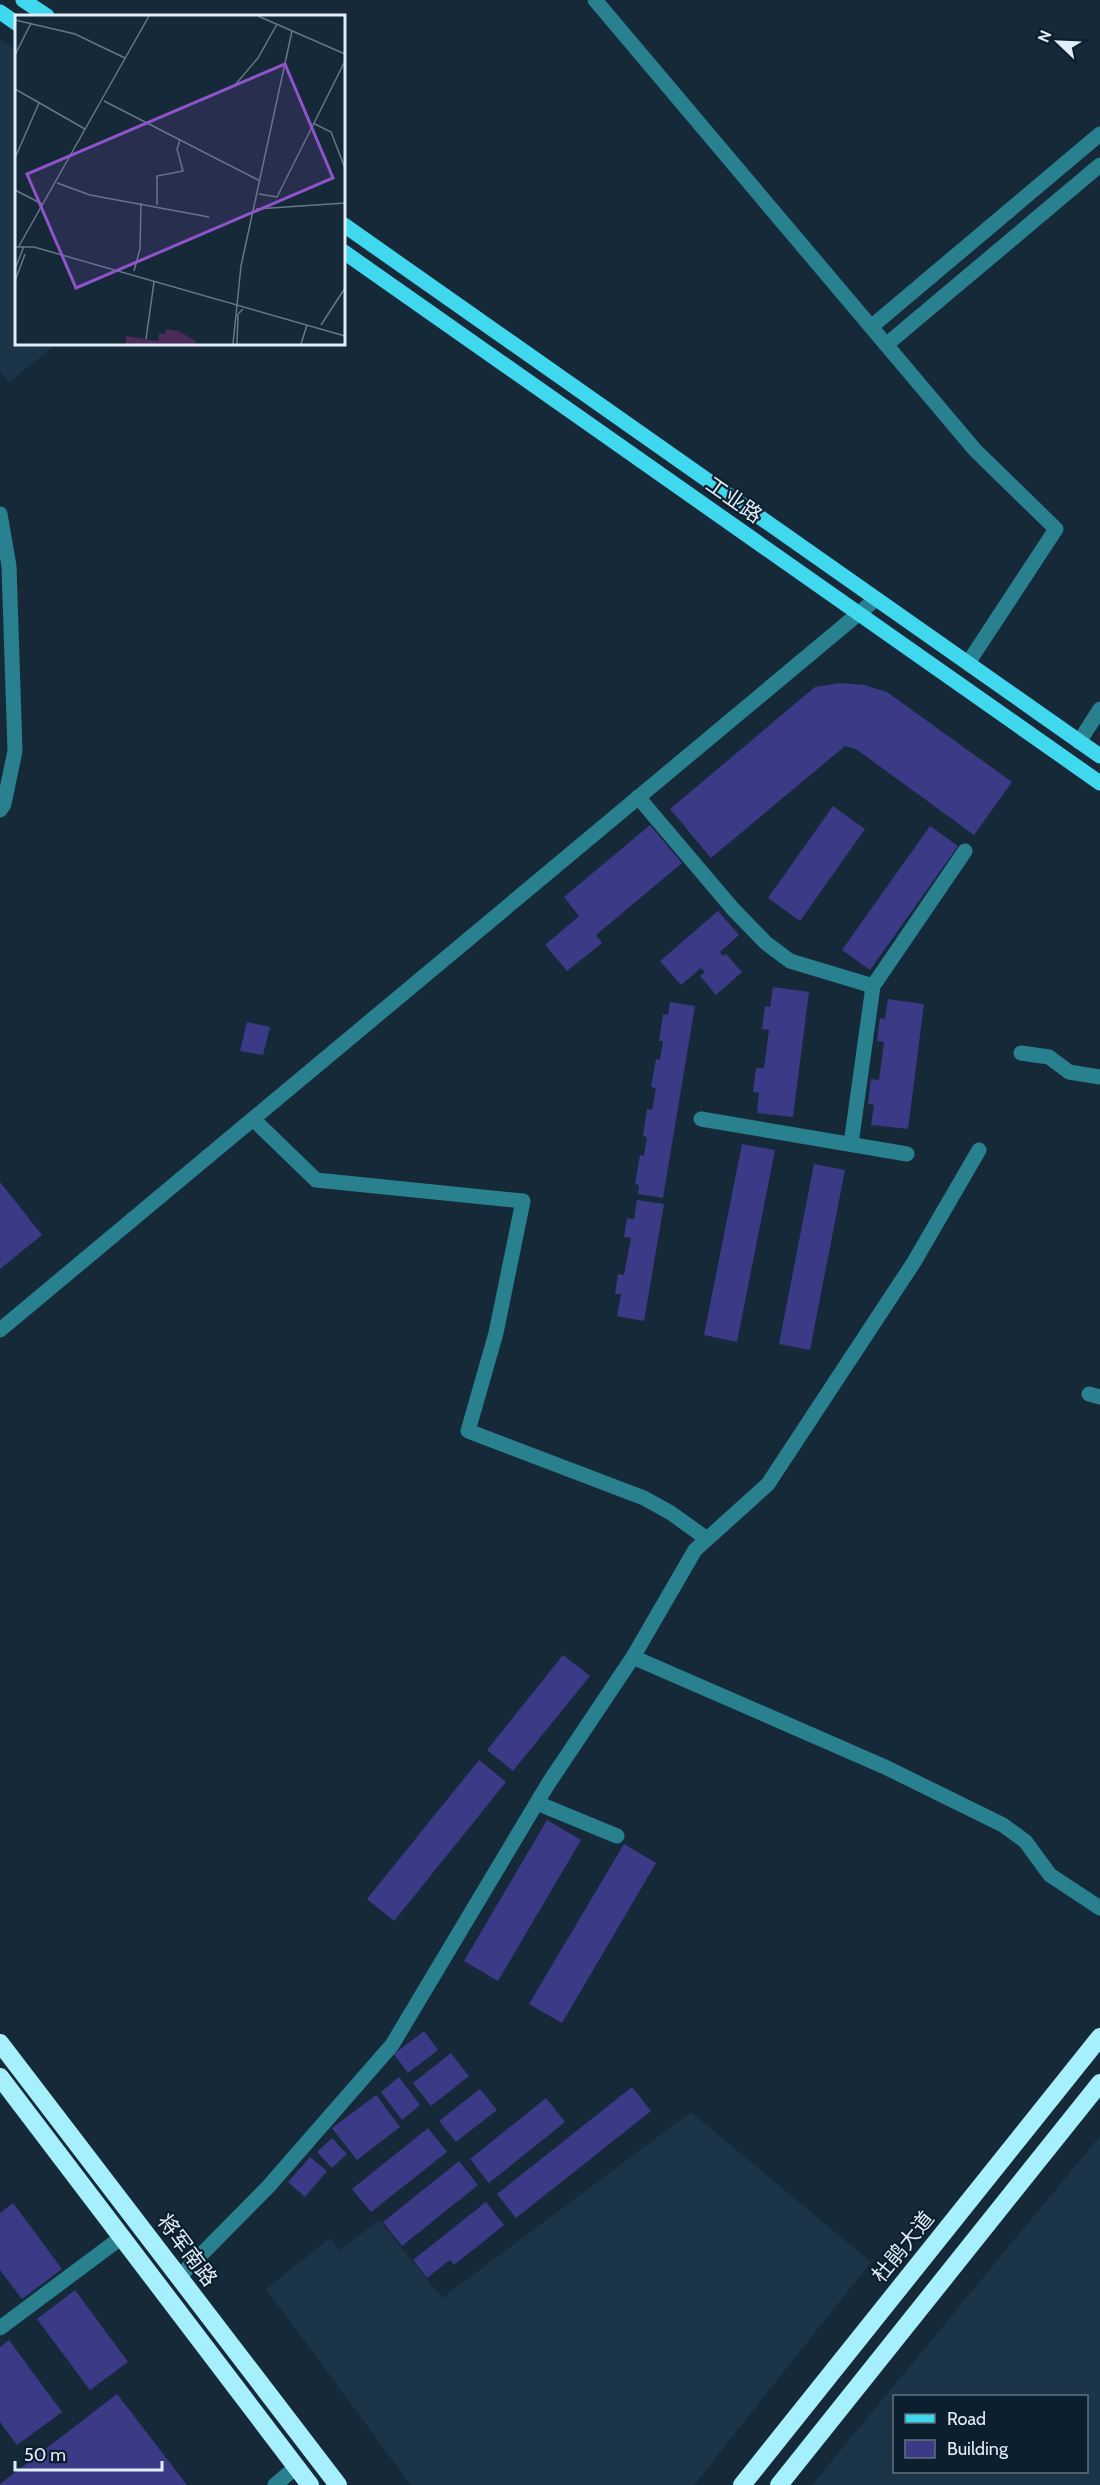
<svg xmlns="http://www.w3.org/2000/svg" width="1100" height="2485" viewBox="0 0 1100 2485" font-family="Cabin,'Noto Sans SC',sans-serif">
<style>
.built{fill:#1b3448;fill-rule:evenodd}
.building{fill:#3a3a86}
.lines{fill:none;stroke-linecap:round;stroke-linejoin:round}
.minor{stroke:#29818f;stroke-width:15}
.major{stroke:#40d8ee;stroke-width:15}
.highway{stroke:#a6effc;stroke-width:18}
.labels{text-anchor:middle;stroke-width:4.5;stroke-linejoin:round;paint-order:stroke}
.street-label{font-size:21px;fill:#e1edf7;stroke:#0c1f2e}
.inset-road{fill:none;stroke:#677785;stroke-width:1.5}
.view{fill:#8f53ca;fill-opacity:0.15;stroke:#8f53ca;stroke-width:3}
.inset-edge{fill:none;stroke:#e1edf7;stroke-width:3}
</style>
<rect width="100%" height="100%" fill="#162939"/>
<path class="built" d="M0,39l16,11v294h41l-48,38 -9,-10z
M691,2112l180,150 -177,223h-283l-145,-196 64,-51 10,12 39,-30 63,78z
M1100,2136v349h-288zM1086,2396v76h-192v-76z"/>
<path class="building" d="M840,683l24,2 23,7 125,90 -38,53 -118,-86 -11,-3 -134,112 -41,-49 145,-122z
M833,806l32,23 -65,92 -32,-23z
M650,825l32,38 -86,72 6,8 -35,28 -22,-26 34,-29 -15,-19z
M930,826l28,20 -88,124 -28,-20z
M718,911l21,24 -19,17 3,4 3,-2 16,18 -26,23 -16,-19 5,-4 -4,-4 -20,17 -21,-24z
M773,987l36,5 -16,125 -36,-4 2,-20 -6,-1 3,-24h8l5,-38 -7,-1 3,-23 5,1z
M888,999l36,5 -16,125 -37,-4 3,-20 -6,-1 3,-25 8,1 5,-38 -7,-1 3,-23 5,1z
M670,1002l25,4 -32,192 -25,-4 1,-9 -4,-1 5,-29 4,1 3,-19 -4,-1 4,-27 5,1 4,-22 -5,-1 5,-28 4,1 3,-19h-4l4,-27 5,1z
M247,1022l23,5 -7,28 -23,-4z
M742,1144l33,6 -38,192 -33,-7z
M814,1164l31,6 -35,180 -31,-6z
M0,1182l42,53 -42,34z
M637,1200l27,4 -20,117 -27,-5 4,-22h-6l3,-20 6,1 7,-37 -7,-1 3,-19 7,1z
M563,1655l27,21 -77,95 -26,-21z
M479,1760l27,22 -112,139 -27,-22z
M547,1820l34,20 -83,141 -34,-20z
M624,1844l32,19 -94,160 -33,-19z
M424,2031l14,19 -30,23 -14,-19z
M451,2053l18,23 -38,30 -18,-23z
M399,2077l21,28 -18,15 -21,-28z
M632,2087l19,24 -135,107 -19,-24z
M480,2089l17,21 -41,32 -17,-21z
M376,2095l24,32 -43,33 -25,-32z
M546,2098l19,24 -76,61 -19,-24z
M428,2128l19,24 -76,60 -19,-23z
M332,2138l15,16 -15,14 -15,-16z
M310,2157l17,14 -22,26 -17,-15z
M459,2161l19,24 -76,61 -19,-24z
M486,2202l18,23 -50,40 -4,-5 -23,18 -14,-18z
M13,2203l49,66 -40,30 -22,-29v-57z
M75,2290l53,72 -38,28 -53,-71z
M9,2340l53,72 -45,33 -17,-23v-75z
M117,2394l70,91h-187v-1z"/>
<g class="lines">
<path class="minor" d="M595,0l380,450 81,79 -88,134
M871,327l229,-193
M886,345l214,-180
M0,514l9,52 6,185 -11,53 -4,6
M1079,742l21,-33
M638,797l95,112 33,34 24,18 83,25 92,-135
M1021,1053l28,4 20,15 31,5
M253,1119l63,61 207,21 -27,132 -28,98 176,67 27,15 36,26
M701,1119l206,35
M851,1144l22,-158
M0,1330l876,-731
M1089,1394l11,3
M633,1657l250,109 120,59 22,16 25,34 50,33
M537,1803l80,33
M179,2277l89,-90 124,-142 156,-261 85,-127 62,-107 73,-66 146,-222 65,-112
M0,2328l122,-91
M275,2485l21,-18"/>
<path class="major" d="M23,0l24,16
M0,12l16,11
M344,225l756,531
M344,252l756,531"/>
<path class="highway" d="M0,2043l338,442
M0,2077l310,408
M742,2485l358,-448
M779,2485l321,-402"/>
</g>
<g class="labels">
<g class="street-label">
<text transform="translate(734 500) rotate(35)" y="7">工业路</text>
<text transform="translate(903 2247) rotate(-51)" y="7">杜鹃大道</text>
<text transform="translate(187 2250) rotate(53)" y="7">将军南路</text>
</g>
</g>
<g transform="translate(15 15)">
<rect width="330" height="330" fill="#162939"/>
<path d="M151,314l12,2 18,10 -1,3h-69v-8l32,5 1,-8 6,1z" fill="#4a2b5a"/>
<path class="inset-road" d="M243,1l87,38M0,5l60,14 50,24M0,40l16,-32M0,74l70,40M187,85l33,-15 23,-27 19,-34M89,86l156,80M298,108l18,9 14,36M0,143l24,-55M42,168l33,12 119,22M0,175l27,14M244,179l18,3 68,-136M142,190v-29l26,-5 -6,-22 3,-9M241,194l89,-6M4,231l130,-230M0,232h19l311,89M0,254l9,-23M119,256l6,-22 1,-46M0,266l10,-27M306,310l24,-37M131,324l8,-57M218,329l8,-78 51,-235M222,329l1,-30 5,-5M286,329l6,-19"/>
<path class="view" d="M270,49l48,114 -257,110 -49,-114z"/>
<rect width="330" height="330" class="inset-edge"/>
</g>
<rect x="893" y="2395" width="195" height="78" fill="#0c1f2e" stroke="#61717e" stroke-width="1.5"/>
<rect x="905" y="2414" width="30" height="9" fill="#40d8ee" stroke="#61717e" stroke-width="1.5"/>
<text x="947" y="2425" font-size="18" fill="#e1edf7">Road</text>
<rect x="905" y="2440" width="30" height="18" fill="#3a3a86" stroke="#61717e" stroke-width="1.5"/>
<text x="947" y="2455" font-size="18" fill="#e1edf7">Building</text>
<g transform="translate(1058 42) rotate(293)" stroke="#0c1f2e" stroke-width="4.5" paint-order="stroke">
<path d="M0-4.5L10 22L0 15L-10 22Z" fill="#e1edf7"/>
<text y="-9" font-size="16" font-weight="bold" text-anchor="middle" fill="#e1edf7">N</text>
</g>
<path d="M15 2461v9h147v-9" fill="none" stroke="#e1edf7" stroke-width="3"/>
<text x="24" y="2461" font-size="18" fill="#e1edf7" stroke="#0c1f2e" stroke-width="4.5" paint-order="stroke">50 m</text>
</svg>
